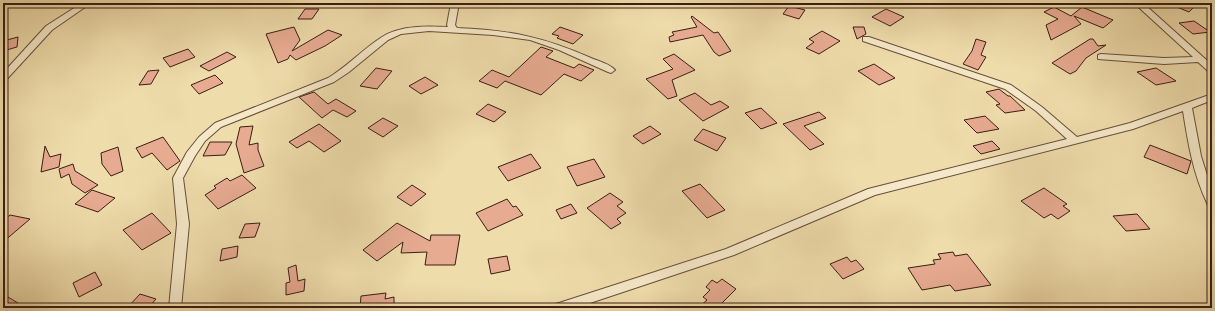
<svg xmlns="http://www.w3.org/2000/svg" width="1215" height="311" viewBox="0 0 1215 311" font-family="'IM FELL Great Primer',serif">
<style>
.building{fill:#e7ab92;stroke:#3a1e12}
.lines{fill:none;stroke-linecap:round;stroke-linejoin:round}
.minor-casing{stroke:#674e38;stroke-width:2}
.minor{fill:#f5e8c8;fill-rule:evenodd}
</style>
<rect width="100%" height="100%" fill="#efdcab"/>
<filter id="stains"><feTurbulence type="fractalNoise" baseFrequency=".005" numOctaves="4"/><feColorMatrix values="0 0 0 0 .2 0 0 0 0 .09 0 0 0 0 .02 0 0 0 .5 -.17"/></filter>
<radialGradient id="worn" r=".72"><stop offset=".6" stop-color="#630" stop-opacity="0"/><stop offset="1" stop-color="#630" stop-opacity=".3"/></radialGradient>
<path class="building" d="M1167,3h31l-9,9z
M789,6l16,4 -6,9 -16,-5z
M1054,7l17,9 11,-9 31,13 -10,8 -29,-12 7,8 -30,16 -5,-15 12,-6 -14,-7z
M305,9h14l-7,10h-14z
M886,9l18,8 -14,9 -18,-9z
M692,16l22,17 4,-1 13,19 -12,5 -5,-4 -11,-17 -33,7 -1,-5 5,-2 -2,-3 25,-5 -6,-10z
M1194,21l16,11 -17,2 -14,-11z
M294,27l6,13 -8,11 36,-21 14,5 -17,11 -29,14 -6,-5 -2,4 -10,4 -12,-29z
M560,27l23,8 -10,9 -16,-6 2,-2 -7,-2z
M853,27h11l2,7 -9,5z
M822,31l18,10 -21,13 -13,-6 8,-6 -5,-3z
M18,37l-1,10 -14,4v-10z
M976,39l10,3 -5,13 5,2 -8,13 -15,-6 9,-13z
M1090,39h3l5,7 8,-1 -20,13 -10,13 -6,3 -18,-11z
M541,47l12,4 -7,6 28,11 5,-4 15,6 -13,11 -17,-7 -23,21 -36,-14 -8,7 -18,-7 13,-11 17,7z
M188,49l7,8 -25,10 -7,-9z
M227,52l9,5 -27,14 -9,-5z
M674,54l21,16 -23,10 5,16 -9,3 -22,-20 27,-10 -10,-10z
M874,64l21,14 -16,7 -21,-14z
M376,68l16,3 -15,18 -17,-3z
M1156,68l20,13 -20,4 -19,-13z
M159,70l-8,14 -12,1 9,-14z
M215,75l8,8 -24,11 -8,-9z
M425,77l13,8 -17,9 -12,-8z
M999,89l9,7h2l15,14 -20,3 -9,-8 4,-1 -14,-12z
M314,92l14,12 8,-5 20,12 -9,6 -14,-7 -11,8 -23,-21z
M695,93l16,12 9,-4 9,6 -26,14 -24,-21z
M488,104l18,8 -12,10 -18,-8z
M761,108l16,15 -16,6 -16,-16z
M819,112l7,6 -22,8 20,18 -14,6 -27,-26z
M985,116l14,13 -22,4 -13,-13z
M383,118l15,8 -15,11 -15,-9z
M319,124l22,17 -17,11 -15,-11 -12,7 -8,-6z
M253,126l-4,19 9,-2v7l6,16 -20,7 -8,-29 4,-17z
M650,126l11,8 -18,10 -10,-8z
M703,129l23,9 -9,13 -23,-11z
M163,137l17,24 -13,9 -15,-17 -10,5 -6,-10z
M992,141l8,8 -19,5 -8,-8z
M210,142h22l-7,13 -22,1z
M1150,145l41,16 -4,13 -43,-17z
M45,146l5,11 11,-3 -2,13 -18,5z
M118,147l5,24 -12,5 -9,-12 -1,-11z
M531,154l10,14 -33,13 -10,-14z
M594,159l11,18 -28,9 -10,-19z
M73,164l2,7 23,14 -13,8 -13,-9 -3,-10 -8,4 -2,-9z
M242,175l14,13 -38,21 -13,-14 11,-7 -2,-2 13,-8 3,3z
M700,184l25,26 -18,8 -25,-27z
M412,185l14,9 -15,12 -14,-9z
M1044,188l23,16 -4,2 7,5 -12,8 -7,-5 -7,4 -23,-17z
M92,190l23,8 -17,14 -23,-8z
M610,193l13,9 -6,4 9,7 -9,6 4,4 -10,6 -24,-21z
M507,199l6,8 3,-1 7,9 -35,16 -12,-18z
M571,204l6,9 -16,6 -5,-9z
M152,213l19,20 -29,17 -19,-20z
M1137,214l13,15 -24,2 -13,-15z
M10,215l20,4 -27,23v-21z
M260,223l-5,14 -16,1 6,-14z
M397,223l33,18 1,-6h29l-5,30h-30l2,-13 -26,1 2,-11 -26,19 -14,-11z
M238,246l-1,11 -17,4 2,-12z
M953,252l2,4 12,-2 24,31 -36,6 -5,-6 -28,5 -14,-22 27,-4 -2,-4 8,-1 -3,-5z
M507,256l3,14 -19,4 -3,-15z
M847,257l4,5 5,-2 8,9 -21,10 -13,-15z
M296,265l2,16 7,-2 -1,12 -18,4v-12l4,-1 -2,-14z
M95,272l7,13 -23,12 -6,-14z
M722,279l14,10 -19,19h-19l9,-8 -4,-3 7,-7 -4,-3 6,-7 5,3z
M386,293l-1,6 9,-2v11h-34l1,-12z
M3,294l15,9 -7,5h-8z
M140,294l16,5 -8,9h-21z"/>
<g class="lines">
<g class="minor-casing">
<path id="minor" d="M82,3h9l-39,27 -46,50 -3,1v-8l43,-47z
M451,3h8l-4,22 2,3c52,2 87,9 134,30 7,3 19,6 24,12l-4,3 -3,-1 -49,-22 -29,-10 -37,-5 -64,-4 -28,3 -13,6 -39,32 -15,10 -113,45 -16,14 -10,15 -12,22 6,46 -8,84h-12l8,-84 -4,-46 14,-26 12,-15 16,-14 113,-45c20,-12 35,-29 54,-41 18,-12 46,-11 66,-10l-1,-2z
M1134,3h9l69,62v8l-3,-1 -11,-10 -34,2 -66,-5v-4l3,-1 63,4 29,-1z
M863,37h6l142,48 31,22 35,30 53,-14 82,-29v6l-20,8 9,48 11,35v16l-4,-1 -1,-3c-14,-30 -19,-60 -24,-92l-50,18 -258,66 -141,60 -159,53h-22l2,-4 4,-1 167,-54 142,-60 199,-50 -31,-28 -31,-22 -142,-48z"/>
</g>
<use href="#minor" class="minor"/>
</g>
<rect width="1215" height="311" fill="none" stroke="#efdcab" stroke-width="16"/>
<rect x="4" y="4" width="1207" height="303" fill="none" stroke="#3a1e12" stroke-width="2"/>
<rect x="8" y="8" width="1199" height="295" fill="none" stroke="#3a1e12"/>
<rect width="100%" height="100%" filter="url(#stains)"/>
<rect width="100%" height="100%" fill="url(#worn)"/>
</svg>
